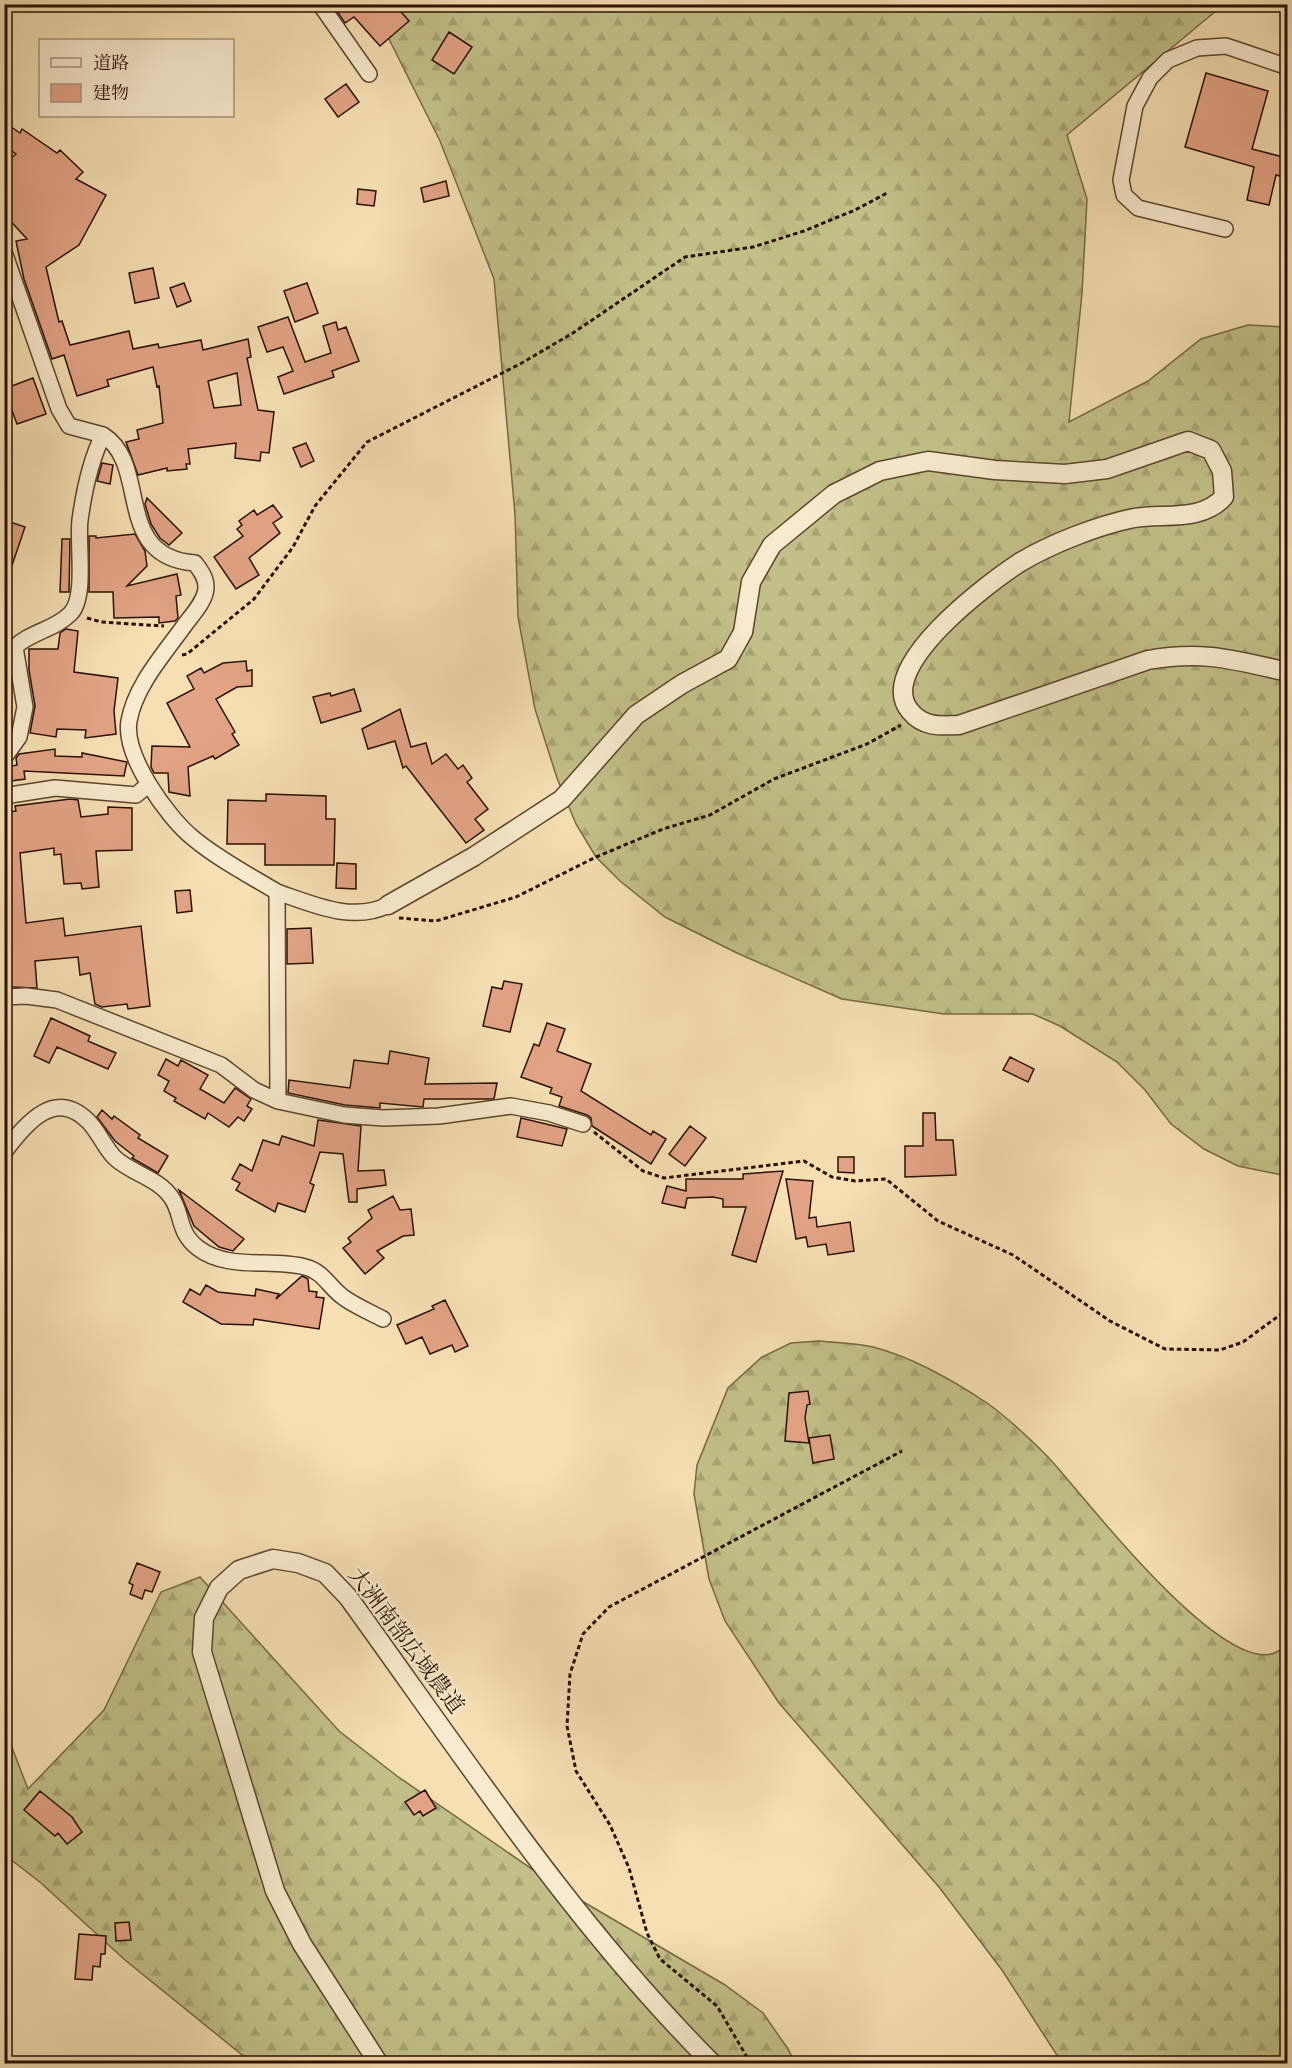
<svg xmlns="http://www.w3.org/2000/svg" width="1292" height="2068" viewBox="0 0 1292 2068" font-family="'Sorts Mill Goudy','Noto Serif JP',serif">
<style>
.forest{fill:url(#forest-firs);stroke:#766844;stroke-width:1.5}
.building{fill:#e3a386;stroke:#2a1100;stroke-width:1.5;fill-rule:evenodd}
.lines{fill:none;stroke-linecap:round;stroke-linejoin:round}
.minor-casing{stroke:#5d442d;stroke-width:18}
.tertiary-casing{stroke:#5d442d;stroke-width:21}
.path{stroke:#2a1100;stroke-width:3;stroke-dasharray:4.5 3;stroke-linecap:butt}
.minor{stroke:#f8eace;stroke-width:15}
.tertiary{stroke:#f8eace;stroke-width:18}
.labels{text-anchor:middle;stroke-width:4.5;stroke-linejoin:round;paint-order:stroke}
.street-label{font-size:22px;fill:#2a1100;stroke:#f8eace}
</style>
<defs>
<pattern id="forest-firs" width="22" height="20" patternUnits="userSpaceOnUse" patternTransform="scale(1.5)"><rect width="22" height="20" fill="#c2c088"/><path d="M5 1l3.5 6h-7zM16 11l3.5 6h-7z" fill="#a7a474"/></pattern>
</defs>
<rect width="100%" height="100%" fill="#f5dfb3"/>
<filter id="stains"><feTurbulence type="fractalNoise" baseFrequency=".00333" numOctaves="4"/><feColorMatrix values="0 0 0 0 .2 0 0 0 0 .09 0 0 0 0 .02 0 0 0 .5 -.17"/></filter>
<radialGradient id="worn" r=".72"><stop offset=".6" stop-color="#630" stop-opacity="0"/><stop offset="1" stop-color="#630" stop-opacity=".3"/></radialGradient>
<path class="forest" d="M372,5h851l-156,130 20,64 -5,94 -13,129 79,-41 53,-42 47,-14 39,2v849l-49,-10 -34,-17 -33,-25 -26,-34 -28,-28 -57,-36 -27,-12h-89l-102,-15 -105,-46 -72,-36 -45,-36 -24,-24 -20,-33 -19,-46 -22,-69 -17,-92 -3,-103 -21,-235 -54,-138z
M819,1341c18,2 37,2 54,6 39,10 81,34 114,56 21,15 43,36 61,54 31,32 194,250 239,186v420h-225l-60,-93 -63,-83 -160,-184 -54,-82 -16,-42 -15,-85 3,-29 31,-77 34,-31 29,-14z
M200,1577l139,154 58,45 161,111 167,98 38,28 25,36 7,14h-543l-127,-103 -84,-77 -36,-28 -1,-128 24,62 76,-79 57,-118z"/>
<path class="building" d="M332,4h62l15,17 -29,25 -26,-29 -9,6z
M449,32l23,15 -18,27 -22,-14z
M1206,73l62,18 -16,58 35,9v20l-11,-3 -7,30 -22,-5 7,-33 -69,-20z
M346,84l13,18 -21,15 -13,-18z
M4,122l16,11 2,-4 35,24 3,-3 23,22 -7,7 30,16 -27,50 -33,22 13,55 3,-1 8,24 59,-14 4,18 25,-5 1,4 42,-8 2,10 45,-11 3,18 -4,1 11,52 16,2 -5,41 -8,-1 -1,9 -25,-3 1,-15 -48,6 2,15h-4l1,5 -20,2v-3l-29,7 -12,-33 13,-3 -2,-9 26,-7 -4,-37 -2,1 -4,-20 -46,13 2,6 -32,10 -13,-41 -12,4 -28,-80 -8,-38 11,-2 -23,-25v-50l12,-10 -12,-9zM237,373l4,32 -27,3 -6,-27z
M446,181l3,15 -25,6 -3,-14z
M358,189l18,2 -2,15 -17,-2z
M153,268l6,30 -24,5 -6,-30z
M184,283l7,18 -14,6 -7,-19z
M307,283l11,30 -23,9 -11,-31z
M288,317l17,45 26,-9 -8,-27 13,-4 2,8 8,-3 13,34 -27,10 2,6 -50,17 -6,-17 15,-6 -10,-24 -16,5 -9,-25z
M33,378l13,36 -29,10 -13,-35z
M306,443l8,18 -13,6 -8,-19z
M102,463l11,2 -3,19 -13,-3z
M147,498l35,35 -13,12 -9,-7 -9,-14 -6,-20z
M273,505l9,12 -9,6 7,10 -31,25 10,17 -23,14 -22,-32 29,-21 -6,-7 5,-4 -3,-4 15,-11 3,5z
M4,520l21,7 -18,53 -3,-1z
M135,534l10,17 2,15 -20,20 50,-12 4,21 -5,1 2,22 -3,3 -16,2v-6l-45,1 -1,-26h-24v-56h7v2z
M62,539h8l-1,53h-9z
M66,629l12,2 -4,41 44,6 -4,33 2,23 -31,4 1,-8 -29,-1 -1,8 -26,-4 5,-27 -6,-36v-21h29l2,-16z
M246,661l1,10 5,-1v16l-15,1 -21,12 19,33 -3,2 7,11 -24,14 -2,-3 -25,11 2,29 -21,-4 -1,-19h-14l-3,-6 1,-21 38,1 -23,-44 27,-14 -7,-13 14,-8 3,5 19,-10z
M354,689l7,22 -40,12 -8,-26 17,-4 1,3z
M400,709l11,38 15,-4 6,21 14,-10 12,15 5,-4 9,13 -5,4 21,27 -13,10 9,11 -18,13 -60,-77 -3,2 -8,-27 -27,8 -6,-20z
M55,749v7l27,1v-4l45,9 -3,14 -100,-5 1,8 -21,3v-14l13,-3 -1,-7 3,-4z
M266,794l60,2v23h9l-1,46h-69v-21h-38l1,-44 38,1z
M70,799l8,1 3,17 27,-3v-7l24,1v42l-36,1 3,36 -17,2 -1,-6 -17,1 -3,-30 -7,1v-7l-34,5 6,70 37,-5 2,18 76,-10 9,80 -22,3 -1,-5 -25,3 -7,-3 -5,-31 -10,2 -2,-18 -43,4 2,27 -27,-1 -2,-35h-4v-140l12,-1 -1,-5z
M337,863l19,1v25l-20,-1z
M190,890l2,21 -15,2 -2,-22z
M311,928l2,35 -26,1v-35z
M504,981l18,3 -12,48 -27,-6 9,-39 10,2z
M51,1018l39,18 -2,5 28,12 -8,16 -51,-22 -8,16 -15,-7z
M547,1023l18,6 -8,22 34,13 -10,27 70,44 2,-4 13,8 -15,25 -59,-38 -1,-8 -4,-3 -28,-9 3,-9 -12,-4 2,-5 -31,-11 13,-33 5,2z
M390,1051l39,7 -4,26 72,-1 -3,16h-70l-1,8 -43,-4v5l-35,-3 -57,-12 1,-13 61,8 4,-28 34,4z
M1010,1057l24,12 -6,13 -25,-12z
M166,1059l12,7 3,-6 27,15 -8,14 24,14 11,-15 16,11 -4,7 5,3 -8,12 -6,-4 -9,10 -21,-14 -3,6 -31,-18 2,-3 -12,-7 5,-10 -11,-6z
M102,1110l10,9 2,-3 26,19 -2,3 30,18 -10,17 -26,-15 2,-2 -19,-15 -18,-24z
M923,1113h12l1,27h17l3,35 -51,2v-31h18z
M521,1118l46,11 -5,17 -45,-9z
M318,1120l43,6 -3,45 26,-1 2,15 -29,4v13h-8l-6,-48 -23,-2 -10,31 4,2 -9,27 -27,-9 -3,9 -39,-22 4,-7 -8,-4 8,-15 12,7 11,-31 16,5 3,-9 32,10z
M690,1126l16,12 -21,28 -16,-12z
M838,1157h16v16l-16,-1z
M783,1171l-27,91 -24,-7 14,-48h-23v-8l-10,-2 -26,1 -2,10 -23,-5 5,-17 19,5v-12h57v-5z
M786,1179l27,2 -4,37 7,-1 1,10 33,-5 4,29 -26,4 -2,-11 -18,3 -2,-10 -10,2z
M179,1190l65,49 -11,12 -14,-4 -25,-21z
M393,1196l7,14 11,-1 3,26 -11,1 -26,15 7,7 -19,16 -22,-26 8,-6 -3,-4 24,-20 -4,-8z
M302,1276l6,3 1,12 8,1 -1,5 8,1 -5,31 -65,-10 -1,6 -32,-1 -38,-22 7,-13 10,6 6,-10 12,7 37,4 1,-7 23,5 -3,5z
M445,1300l23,46 -13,6 -3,-7 -22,9 -8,-17 -16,7 -9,-19 37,-16 -2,-3z
M808,1391l2,13 -3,1 -2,13 4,25 -24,-2 4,-48z
M830,1435l4,24 -21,4 -4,-25z
M137,1563l23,9 -8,20 -7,-2 -3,9 -12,-5 3,-9 -4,-2z
M425,1790l11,18 -13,8 -3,-5 -6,4 -9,-13z
M40,1791l32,26 10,15 -15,12 -9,-11 -3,3 -31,-26z
M129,1922l2,18 -15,1 -1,-18z
M79,1934l27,2 -1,18h-4l-1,13 -7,-1 -1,14 -17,-1z"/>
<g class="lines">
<g class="minor-casing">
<path id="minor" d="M320,4l49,70
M1225,229l-87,-21 -14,-13 -3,-15 14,-74 15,-28 18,-18 29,-12 29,-2 62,21
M4,252l55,157 10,17 34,9c-13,26 -19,56 -23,85 -3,24 7,78 -10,94 -16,16 -40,18 -55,33l10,60 -6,30 -15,21
M103,435c48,30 9,122 92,128 5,7 11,14 11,24 0,14 -15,29 -22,39 -20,28 -49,60 -55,95 -6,34 38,96 64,117 25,21 56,37 84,54l1,209
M4,796l51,-8 81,7 13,-11
M277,892c35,12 76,31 111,13
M4,997l22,-1 31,4 164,65 33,25 24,11 66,14 39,3 56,-2 72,-10 38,7 34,11
M4,1152c21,-26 49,-65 84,-31 11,11 16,26 27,37 16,15 43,20 56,39 12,16 6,35 27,51 30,23 73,10 107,19 18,4 24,20 38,30 12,9 27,15 40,22"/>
</g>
<g class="tertiary-casing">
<path id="tertiary" d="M388,905l85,-48 89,-58 74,-84 46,-31 46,-25 15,-27 8,-50 21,-37 62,-51 46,-23 48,-10 67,9 70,4 42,-5 81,-28 23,9 11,21 2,26c-23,25 -59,16 -90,21 -35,7 -84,26 -115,45 -32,21 -145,105 -109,148 13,16 29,15 49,14l189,-65c55,-10 86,0 140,12
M379,2064l-77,-120 -27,-53 -73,-239 2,-34 15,-30 20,-18 34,-11 25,4 27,10 23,24c116,160 225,327 365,467"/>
</g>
<path class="path" d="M87,618l14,4 63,4
M182,655l5,-1 67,-55 39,-52 22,-41 52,-64 153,-78 53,-31 112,-76 68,-10 51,-16 51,-21 34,-18
M399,918l37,3 80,-24 80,-40 67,-28 47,-14 64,-36 93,-35 34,-19
M594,1132l49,39 21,7 140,-17 28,16 23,4 31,-2 52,42 75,34 97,66 55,28 55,1 23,-8 45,-33
M751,2064l-34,-58 -57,-47 -13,-26 -18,-65 -19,-43 -34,-54 -9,-45 3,-52 13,-40 26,-27 293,-156"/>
<use href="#minor" class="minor"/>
<use href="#tertiary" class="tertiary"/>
</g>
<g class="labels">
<g class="street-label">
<text transform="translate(407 1640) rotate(53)" y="8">大洲南部広域農道</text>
</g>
</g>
<rect width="1292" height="2068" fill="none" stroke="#f5dfb3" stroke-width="24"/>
<rect x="6" y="6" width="1280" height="2056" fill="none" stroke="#2a1100" stroke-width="3"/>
<rect x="12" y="12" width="1268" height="2044" fill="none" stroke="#2a1100" stroke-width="1.5"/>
<rect x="39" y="39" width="195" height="78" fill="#f8eace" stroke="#a6937c" stroke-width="1.5"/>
<rect x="51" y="58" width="30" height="9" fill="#f8eace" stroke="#a6937c" stroke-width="1.5"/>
<text x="93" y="69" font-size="18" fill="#2a1100">道路</text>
<rect x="51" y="84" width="30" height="18" fill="#e3a386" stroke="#a6937c" stroke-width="1.5"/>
<text x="93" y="99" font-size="18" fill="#2a1100">建物</text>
<rect width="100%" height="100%" filter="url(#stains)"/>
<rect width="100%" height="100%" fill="url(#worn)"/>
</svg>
